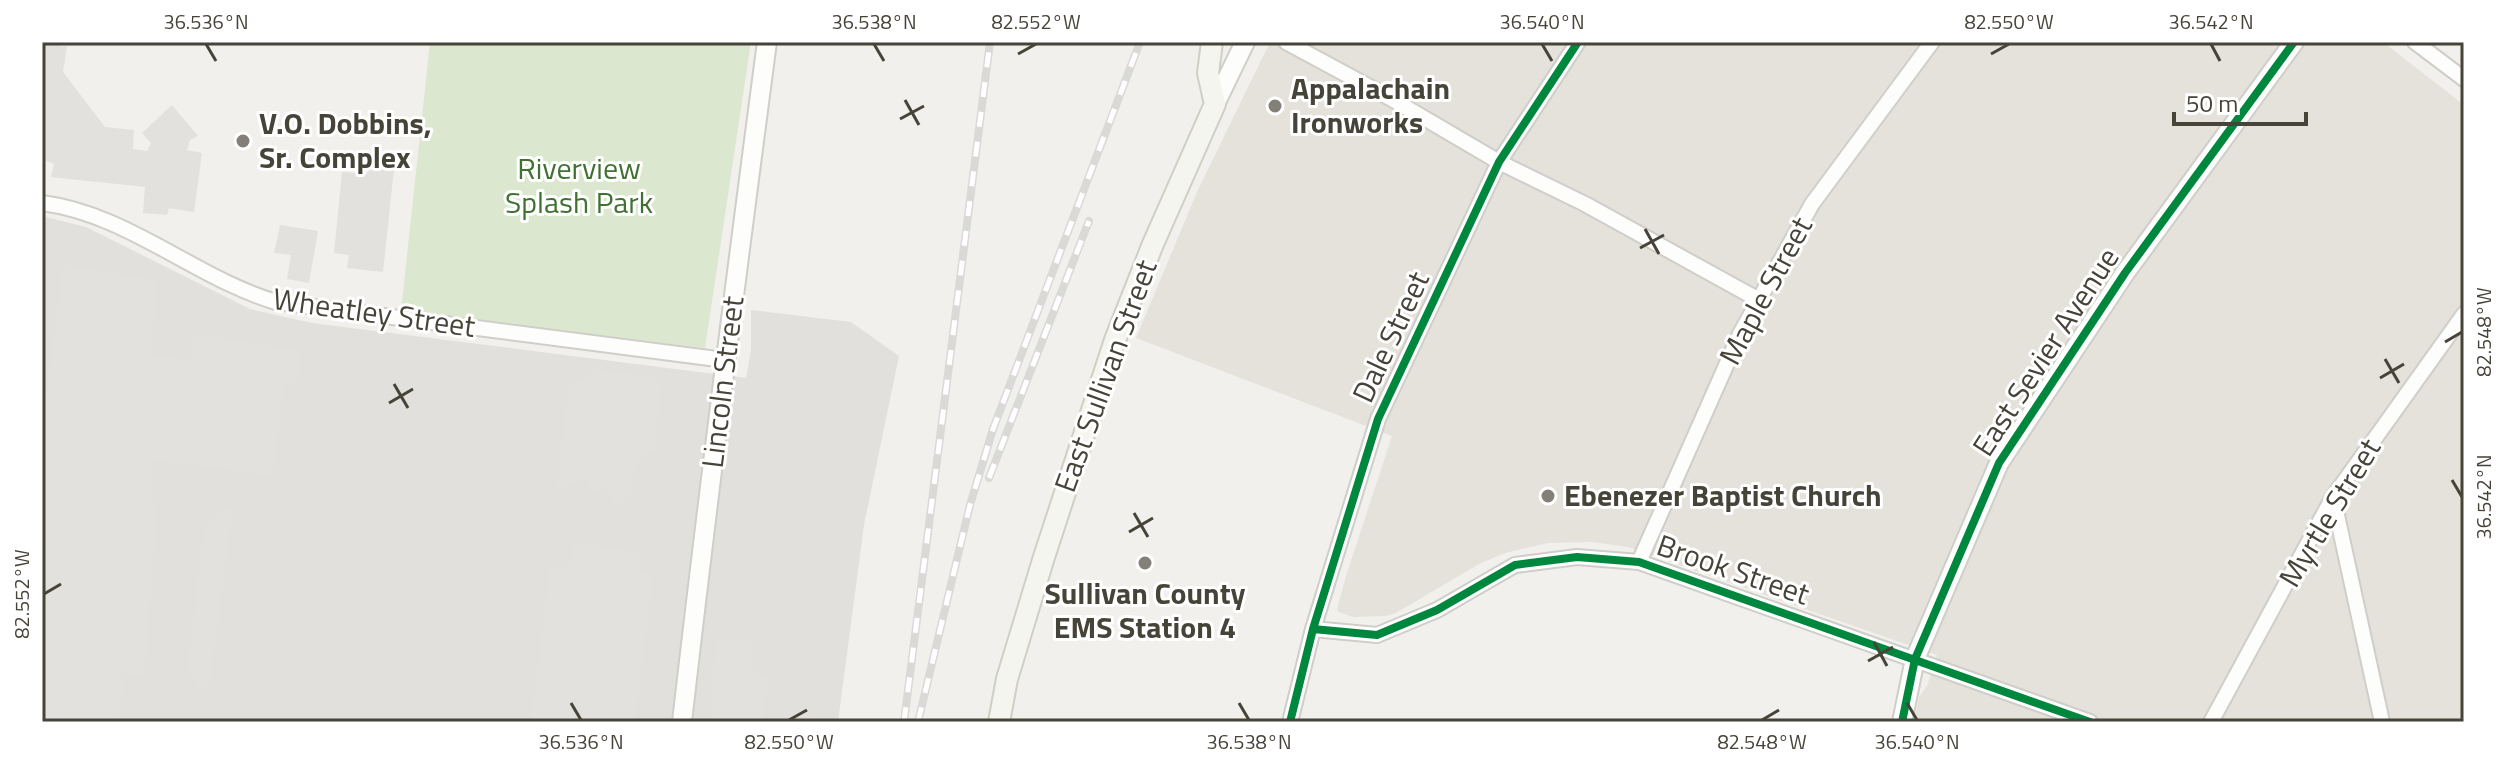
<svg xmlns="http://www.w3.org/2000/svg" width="2506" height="764" viewBox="0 0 2506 764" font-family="'Titillium Web',sans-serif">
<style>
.residential{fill:#e4e2da}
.industrial{fill:#e2e0dc}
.green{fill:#dbe8cf}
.parking{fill:#e2e1dd}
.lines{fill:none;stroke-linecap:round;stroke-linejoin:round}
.minor-casing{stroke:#cfcec9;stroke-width:18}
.tertiary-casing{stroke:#cfcec9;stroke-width:22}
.secondary-casing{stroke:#d0cfc5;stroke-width:24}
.minor{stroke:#fdfdfc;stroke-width:14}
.tertiary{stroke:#fdfdfc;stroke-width:18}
.secondary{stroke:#f5f5f0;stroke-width:20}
.rail-casing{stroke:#d9d9d8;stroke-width:8}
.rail{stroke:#fff;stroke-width:5;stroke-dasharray:15;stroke-linecap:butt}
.cycleway-casing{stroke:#fff;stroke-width:13}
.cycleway{stroke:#00873e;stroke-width:8}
.ticks{fill:none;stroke:#464339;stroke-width:3}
.poi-dot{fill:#828078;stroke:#fff;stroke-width:3}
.labels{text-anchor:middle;stroke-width:6;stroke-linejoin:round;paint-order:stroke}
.poi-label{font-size:30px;font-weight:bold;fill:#464339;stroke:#fff;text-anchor:start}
.park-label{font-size:30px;fill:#417132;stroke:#fff}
.street-label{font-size:30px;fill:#464339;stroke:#fff}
.neatline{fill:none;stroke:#464339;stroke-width:3}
.ticks-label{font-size:20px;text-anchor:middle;fill:#464339}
</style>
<rect width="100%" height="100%" fill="#f1f0ec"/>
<path class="residential" d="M1270,42h1113l81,63v617h-550l5,-25 8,-11 10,-31 -309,-108 -36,-5 -44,1 -43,10 -26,11 -83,49 -10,3 -33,1 -14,-5 -2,-3 9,-33 46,-140 -256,-98 61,-146z"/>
<path class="industrial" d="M42,216l44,11 164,82 62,14 434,55 5,-28v-40l100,12 48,34 -35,169 -26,197h-796z"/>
<path class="green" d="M430,42h321l-46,306 -304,-37z"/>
<path class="parking" d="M42,42h14l5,4h6l-4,26 42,55 29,3 -1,19 14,2 4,-8 -9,-10 30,-28 26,31 -8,4 -3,10 15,3 -8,59 -25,-4 -2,7 -24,-2 2,-26 -94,-10 3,-13 -12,-5z
M369,166l25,3 -11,103 -36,-4 2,-13 -15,-2 8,-81 25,2z
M280,225l38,6 -9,52 -22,-4 4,-24 -17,-2z
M63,265l94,15 -5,75 37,5 5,-27 106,18 -3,34h-13l-11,91 -119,-15 -4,38 8,3 -14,176 -20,-4 -6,48h-76v-292z
M596,369l67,10 -9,71 -19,12 -5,41h-15l-10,-15 -7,7 -17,-18 -25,16 12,-106z
M234,504l-26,195 -21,-26 17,-148z
M573,542l66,10 -1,20 16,1 -19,149h-104l19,-157 18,4z
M715,640l37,1v32l16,4 -5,45h-52z"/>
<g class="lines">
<g class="minor-casing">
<path id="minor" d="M1286,42l104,56 109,64 86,42 174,96
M2415,42l49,37
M42,203c86,11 153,75 234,99l449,58
M2333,497l49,225
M1639,562l101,-228 72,-130 120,-162
M1313,629l64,6 60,-25 78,-45 62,-8 62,5 451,160
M1290,722l23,-93 65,-210 121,-257 79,-120
M2211,722l122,-225 131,-183"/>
</g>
<g class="tertiary-casing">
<path id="tertiary" d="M1215,104l30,-62
M682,722c26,-227 55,-453 85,-680
M1902,722l13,-63 84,-196 126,-190 169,-231"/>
</g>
<g class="secondary-casing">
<path id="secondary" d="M999,722l8,-43 37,-122 71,-217 38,-96 62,-140 -7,-31 4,-31"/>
</g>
<use href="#minor" class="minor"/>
<use href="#tertiary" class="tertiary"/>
<use href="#secondary" class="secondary"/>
<g class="rail-casing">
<path id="rail" d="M989,478l100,-257
M904,722l86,-680
M918,722l52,-217 23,-76 147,-387"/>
</g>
<use href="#rail" class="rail"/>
<g class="cycleway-casing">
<path id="cycleway" d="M1313,629l64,6 60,-25 78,-45 62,-8 62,5 451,160
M1290,722l23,-93 65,-210 121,-257 79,-120
M1902,722l13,-63 84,-196 126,-190 169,-231"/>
</g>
<use href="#cycleway" class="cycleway"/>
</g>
<path class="ticks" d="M206,44l10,17M874,44l10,17M1542,44l10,17M2211,44l9,17M1018,54l18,-10M1991,54l18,-10M905,100l14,25M900,119l24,-13M1645,229l14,25M1640,248l24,-13M2445,342l17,-10M2385,359l14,24M2380,378l24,-14M394,384l14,24M389,403l24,-14M2452,480l10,17M1134,513l14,24M1129,532l24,-14M44,594l17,-10M1874,642l13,24M1868,661l25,-14M571,703l10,17M1239,703l10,17M1907,703l10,17M789,720l18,-10M1762,720l17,-10"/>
<g class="poi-dot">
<circle cx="1275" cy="106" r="8"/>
<circle cx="243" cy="141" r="8"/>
<circle cx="1548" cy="496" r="8"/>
<circle cx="1145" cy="563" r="8"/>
</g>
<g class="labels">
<g class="poi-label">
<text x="1291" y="99">Appalachain<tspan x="1291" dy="34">Ironworks</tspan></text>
<text x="259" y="134">V.O. Dobbins,<tspan x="259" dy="34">Sr. Complex</tspan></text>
<text x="1564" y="506">Ebenezer Baptist Church</text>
<text x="1145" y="604" text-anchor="middle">Sullivan County<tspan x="1145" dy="34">EMS Station 4</tspan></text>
</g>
<g class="park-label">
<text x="579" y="179">Riverview<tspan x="579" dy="34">Splash Park</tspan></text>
</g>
<g class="street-label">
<text transform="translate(1766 291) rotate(-62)" y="10">Maple Street</text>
<text transform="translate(374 313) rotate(8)" y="10">Wheatley Street</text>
<text transform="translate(1391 337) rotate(-65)" y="10">Dale Street</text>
<text transform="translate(2046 352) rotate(-57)" y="10">East Sevier Avenue</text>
<text transform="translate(1106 376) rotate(-70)" y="10">East Sullivan Street</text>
<text transform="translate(723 382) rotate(-83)" y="10">Lincoln Street</text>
<text transform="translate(2330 513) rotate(-59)" y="10">Myrtle Street</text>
<text transform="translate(1733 570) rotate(19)" y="10">Brook Street</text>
</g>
</g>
<rect width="2506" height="764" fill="none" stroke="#ffffff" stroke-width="88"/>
<path d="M2174 112v12h132v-12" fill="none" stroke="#464339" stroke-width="4"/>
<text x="2186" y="112" font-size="24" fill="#464339" stroke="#ffffff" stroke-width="6" paint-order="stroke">50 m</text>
<rect x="44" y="44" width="2418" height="676" class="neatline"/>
<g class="ticks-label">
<text x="206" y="29">36.536°N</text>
<text x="874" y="29">36.538°N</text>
<text x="1036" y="29">82.552°W</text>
<text x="1542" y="29">36.540°N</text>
<text x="2009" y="29">82.550°W</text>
<text x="2211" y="29">36.542°N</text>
<text transform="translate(2484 332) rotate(-90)" y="7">82.548°W</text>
<text transform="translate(2484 497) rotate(-90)" y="7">36.542°N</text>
<text transform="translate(22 594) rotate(-90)" y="7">82.552°W</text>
<text x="581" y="749">36.536°N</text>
<text x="789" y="749">82.550°W</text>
<text x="1249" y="749">36.538°N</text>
<text x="1762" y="749">82.548°W</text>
<text x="1917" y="749">36.540°N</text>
</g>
</svg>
